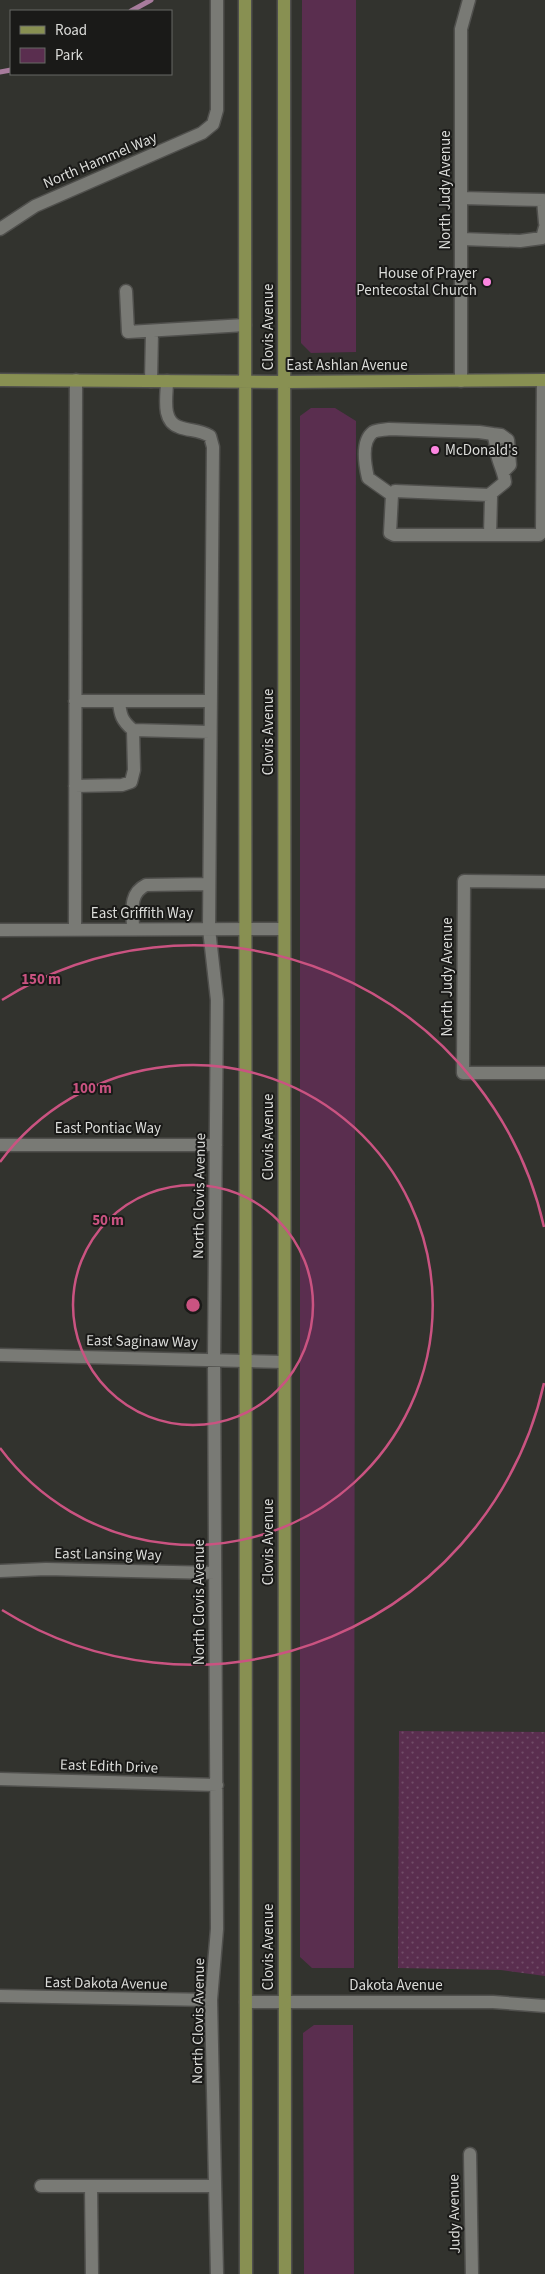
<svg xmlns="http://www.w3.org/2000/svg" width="545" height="2274" viewBox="0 0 545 2274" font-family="'Source Sans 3',sans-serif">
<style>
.grass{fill:url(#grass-dots)}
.green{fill:#5a2e4f}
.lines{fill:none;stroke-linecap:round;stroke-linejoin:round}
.stream{stroke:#a77b9c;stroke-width:5}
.minor-casing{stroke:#50504d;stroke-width:15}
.major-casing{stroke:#50504d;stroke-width:15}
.minor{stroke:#797a75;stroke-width:12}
.major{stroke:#889052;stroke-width:12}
.ring{fill:none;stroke:#ca5381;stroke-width:2.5}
.poi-dot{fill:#fd86e1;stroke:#1a1a18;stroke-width:2}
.labels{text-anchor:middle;stroke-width:4;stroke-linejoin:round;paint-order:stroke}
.street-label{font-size:15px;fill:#dbdcd9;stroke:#1a1a18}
.poi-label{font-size:15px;fill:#dbdcd9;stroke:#1a1a18;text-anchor:end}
.centre{fill:#ca5381;stroke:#1a1a18;stroke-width:2.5}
.ring-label{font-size:15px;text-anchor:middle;font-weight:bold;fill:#ca5381;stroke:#1a1a18;stroke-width:4;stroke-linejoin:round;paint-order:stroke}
</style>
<defs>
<pattern id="grass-dots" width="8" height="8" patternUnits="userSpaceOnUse" patternTransform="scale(1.25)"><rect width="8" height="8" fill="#5a2e4f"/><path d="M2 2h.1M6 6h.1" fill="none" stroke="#714c68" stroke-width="1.8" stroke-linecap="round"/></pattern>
</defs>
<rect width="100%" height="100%" fill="#32332e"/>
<path class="grass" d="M399,1731l146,1v244l-44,-6 -103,-2z"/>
<path class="green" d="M302,0h54v352l-45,1 -10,-10z
M311,408h24l21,13 -2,1547h-42l-12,-11v-1541z
M314,2025h39l1,249h-50l-1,-241z"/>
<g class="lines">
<path class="stream" d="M131,11l20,-11
M0,72l11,-2"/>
<g class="minor-casing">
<path id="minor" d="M462,198l81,2 2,23
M0,229l35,-23 167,-73 11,-9 4,-14v-110
M462,239l58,2 22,-3 3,-11
M126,291l2,41 117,-7
M151,381l1,-49
M167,381c0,15 -6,40 12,46 11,4 20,3 31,9l3,11 -4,482 8,71 -3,359 3,570 -6,71 6,274
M461,381v-352l8,-29
M493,434l8,1 7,5 2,25 -6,6
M392,495l-24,-17c-3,-13 -7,-37 5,-46 4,-2 11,-2 16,-3l90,3 14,2c3,8 3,13 4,20 2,10 7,18 8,28l-16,13
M490,535l1,-38 -2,-2 -94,-4 -3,4 -2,38 4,2h145l3,-3 1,-152
M75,701h136
M119,701c1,14 3,20 14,29
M75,786l47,-1 9,-3 3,-12 -1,-40 77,2
M545,882l-81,-1 -1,192h82
M133,929c0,-17 -5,-35 13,-44l63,-1
M0,930l284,-1
M75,930l1,-550
M0,1145h216
M0,1355l284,7
M0,1571l46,-2 169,4
M0,1779l217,6
M0,1996l211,4
M246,2002h247l52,4
M470,2154l2,120
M41,2186h174
M91,2186l1,88"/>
</g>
<g class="major-casing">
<path id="major" d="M245,0l1,2274
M284,0l1,2274
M0,380l284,2 261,-2"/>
</g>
<use href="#minor" class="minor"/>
<use href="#major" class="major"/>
</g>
<g class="ring">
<circle cx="193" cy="1305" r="120"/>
<path d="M0 1162A240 240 0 1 1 0 1448"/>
<path d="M544 1383A360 360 0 0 1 2 1610M2 1000A360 360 0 0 1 544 1227"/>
</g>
<g class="poi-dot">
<circle cx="487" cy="282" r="5"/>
<circle cx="435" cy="450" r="5"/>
</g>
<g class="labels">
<g class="street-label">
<text transform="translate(100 160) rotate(-23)" y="5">North Hammel Way</text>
<text transform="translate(445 190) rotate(-90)" y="5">North Judy Avenue</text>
<text transform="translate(268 327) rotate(-90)" y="5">Clovis Avenue</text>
<text x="347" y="370">East Ashlan Avenue</text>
<text transform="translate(268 732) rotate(-90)" y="5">Clovis Avenue</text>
<text x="142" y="918">East Griffith Way</text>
<text transform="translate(447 977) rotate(-90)" y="5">North Judy Avenue</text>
<text x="108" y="1133">East Pontiac Way</text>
<text transform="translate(268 1137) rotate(-90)" y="5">Clovis Avenue</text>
<text transform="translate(199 1196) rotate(-89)" y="5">North Clovis Avenue</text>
<text transform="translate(142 1341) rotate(1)" y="5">East Saginaw Way</text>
<text transform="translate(268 1542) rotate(-90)" y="5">Clovis Avenue</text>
<text transform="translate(108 1554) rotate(1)" y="5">East Lansing Way</text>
<text transform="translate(199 1602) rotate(-90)" y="5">North Clovis Avenue</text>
<text transform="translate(109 1766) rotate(2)" y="5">East Edith Drive</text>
<text transform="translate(268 1947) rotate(-90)" y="5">Clovis Avenue</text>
<text transform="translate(106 1983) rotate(1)" y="5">East Dakota Avenue</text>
<text x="396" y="1990">Dakota Avenue</text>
<text transform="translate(198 2021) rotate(-89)" y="5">North Clovis Avenue</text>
<text transform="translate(454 2214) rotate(-91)" y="5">Judy Avenue</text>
</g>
<g class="poi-label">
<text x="477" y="278">House of Prayer<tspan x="477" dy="17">Pentecostal Church</tspan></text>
<text x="445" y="455" text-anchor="start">McDonald's</text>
</g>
</g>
<circle cx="193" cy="1305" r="8" class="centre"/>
<g class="ring-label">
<text x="41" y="984">150 m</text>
<text x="92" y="1093">100 m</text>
<text x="108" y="1225">50 m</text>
</g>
<rect x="10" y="10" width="162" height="65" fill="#1a1a18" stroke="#676865"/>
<rect x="20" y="26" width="25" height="8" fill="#889052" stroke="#676865"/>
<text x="55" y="35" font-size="15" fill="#dbdcd9">Road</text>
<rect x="20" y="48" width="25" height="15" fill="#5a2e4f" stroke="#676865"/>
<text x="55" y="60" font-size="15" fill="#dbdcd9">Park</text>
</svg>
